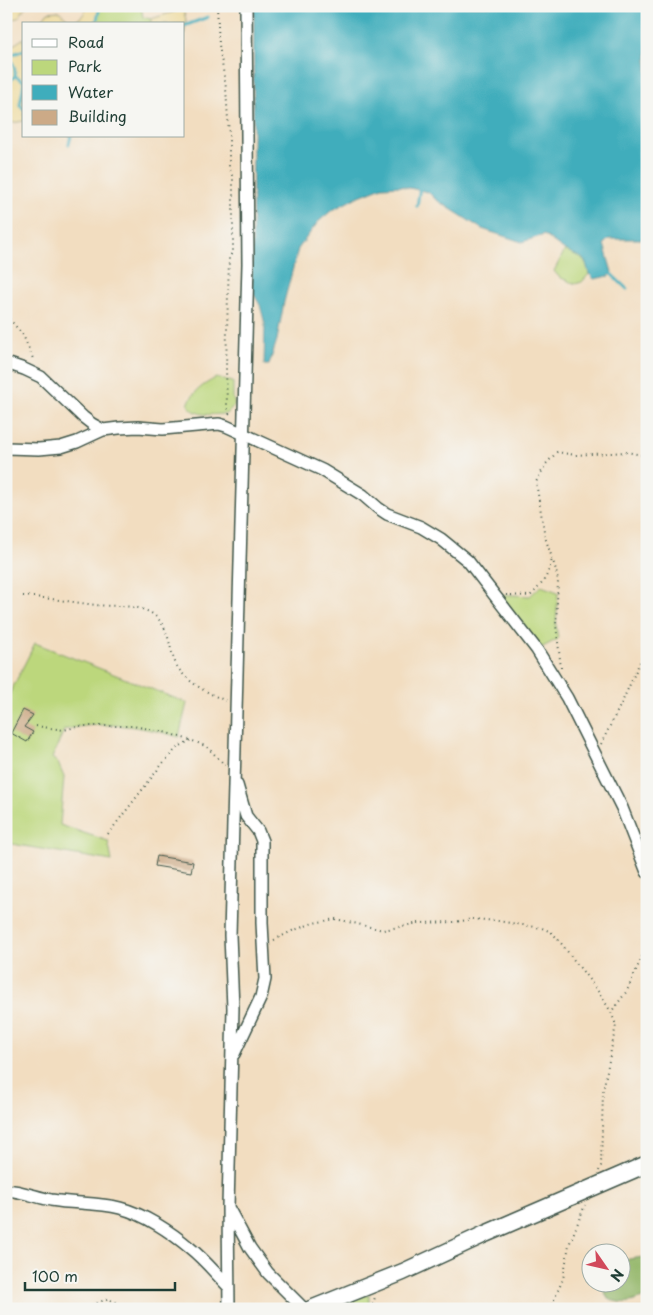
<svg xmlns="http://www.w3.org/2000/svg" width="653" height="1315" viewBox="0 0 653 1315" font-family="'Playpen Sans',sans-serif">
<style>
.green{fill:#bcd77c;stroke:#6e8a58}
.forest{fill:#95b86c;stroke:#5a7a50}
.sand{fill:#eeda9e;stroke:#868c69}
.water{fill:#3fadbc;stroke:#2f7578}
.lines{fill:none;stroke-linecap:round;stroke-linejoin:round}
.stream{stroke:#3fadbc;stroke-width:3}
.building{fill:#ccaa87}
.street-casing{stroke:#3f5549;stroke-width:14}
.secondary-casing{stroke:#3f5549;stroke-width:19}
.path{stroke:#3f5549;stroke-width:2;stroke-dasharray:1 4;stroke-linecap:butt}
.street{stroke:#fff;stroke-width:11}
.secondary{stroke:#fff;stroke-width:16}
</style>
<rect width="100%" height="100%" fill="#f6f6f2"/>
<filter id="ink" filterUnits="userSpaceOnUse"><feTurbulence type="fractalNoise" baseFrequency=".02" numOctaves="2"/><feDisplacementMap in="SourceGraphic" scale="10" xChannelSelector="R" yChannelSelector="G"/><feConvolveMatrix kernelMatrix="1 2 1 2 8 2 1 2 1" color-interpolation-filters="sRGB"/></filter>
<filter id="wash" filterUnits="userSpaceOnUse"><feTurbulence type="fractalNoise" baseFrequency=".0096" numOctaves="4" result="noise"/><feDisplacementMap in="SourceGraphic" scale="20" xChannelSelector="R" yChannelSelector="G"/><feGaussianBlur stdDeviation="1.12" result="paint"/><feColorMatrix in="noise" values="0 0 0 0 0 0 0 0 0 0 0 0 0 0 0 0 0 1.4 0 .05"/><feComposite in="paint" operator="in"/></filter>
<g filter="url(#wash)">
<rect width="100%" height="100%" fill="#f2ddc0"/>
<path class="green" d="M100,6h41l2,11 8,2v5h-55z
M565,250c16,8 20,5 24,24l-7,8 -7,2 -16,-7 -5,-6z
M216,378l17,4v17l2,6 -8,9c-14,0 -30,4 -39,-9 4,-13 16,-21 28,-27z
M541,586l17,6 -2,33 2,14 -21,11 -43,-56 36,2z
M35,643l152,60 -8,34c-37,-11 -78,-17 -115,-7l-12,28 6,5 6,14 -4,48 48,16 4,20 -106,-18v-142z
M369,1294v9l-2,6h-44z"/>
<path class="forest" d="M643,1257l4,2v37c-16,7 -23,9 -39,3l-6,-14v-2l18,-1 1,-18 8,-5z"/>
<path class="sand" d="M6,6h19v2l-7,10 -12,2z
M87,6h13l-4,18h-57l9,-12 11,-1 12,11c8,-2 14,-7 16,-16z
M183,9l3,11 -2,20v-16h-33v-5z
M24,38v83l-18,3v-78l9,-2z"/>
<path class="water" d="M254,6h393v233h-38l-5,5 8,28 -3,4 -15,3 -5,-5 -3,-11 -4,-5 -17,-8 -21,-15 -22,7 -40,-13 -47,-30 -7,-7 -28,-6 -18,1 -25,10 -26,14 -13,11 -20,27 -14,53 -7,38 -8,25h-5l1,-41 -5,-19 -8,-14z"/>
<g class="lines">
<path class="stream" d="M96,24l4,-18
M184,26l24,-9
M6,54c6,7 10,13 9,22l9,5
M6,54l10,-1 8,-3
M24,82l-4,23 4,5
M6,88l2,-5 7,-7
M69,144l2,-8
M417,206l3,-19
M608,271l19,18"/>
</g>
<g id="blocks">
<path class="building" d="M23,710l10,5 -2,3 -7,9 9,5 -6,10 -16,-9z
M157,856l36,6 -2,10 -36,-6z"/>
</g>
</g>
<g filter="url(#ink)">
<use href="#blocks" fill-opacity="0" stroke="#3f5549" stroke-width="1"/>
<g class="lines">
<g class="street-casing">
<path id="street" d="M6,363l18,6 17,8 42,40 9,7 11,6
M6,448l33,1 22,-2 16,-5 26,-12 16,-2 19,-1 25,2 56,-5 7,2 96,44 41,25 15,13 9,6 34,13 20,12 27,22 69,89 30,48 55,110 25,64
M234,1054l27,-57 4,-18 -3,-56v-82l-4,-10 -12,-15 -9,-31
M6,1190c16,1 30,7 45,10 23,4 47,2 69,8 24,6 51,24 70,40 14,11 26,26 38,38
M229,1209l21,39 18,25 36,36
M229,1309l-1,-102 5,-199 -3,-73 18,-671 -2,-258"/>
</g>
<g class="secondary-casing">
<path id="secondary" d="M311,1309l92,-37 82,-38 162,-70"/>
</g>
<path class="path" d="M217,6l2,39 7,43 3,48v31l4,11v73l-4,7 -3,109 1,38 3,12
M6,149v5
M6,315l17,20 11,26
M506,595l24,1c13,-12 18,-20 22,-37
M23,596c25,2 49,6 73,9 19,2 44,-2 59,11 14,11 14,31 20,46 8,19 33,31 51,39
M561,668l-5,-43 2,-44 -2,-11 -11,-33 -9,-55 10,-18 11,-12 18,3 52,-3 20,4
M36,726l28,4 16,-4h53l28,5 35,11 11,5 18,18
M601,744l22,-44 24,-54
M108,834l55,-71 14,-15 14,-8
M274,940l18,-9 21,-8 23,-4 47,11 36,-7 36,-1 18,-3 25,2 44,7 9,4 6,6 43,56 11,18
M599,1171l2,-5 2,-75 13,-66 -5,-13 16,-21 20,-46
M83,1309l24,-10 12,4 4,6
M372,1309l3,-12
M550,1309l13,-30 6,-34 16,-40"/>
<use href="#street" class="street"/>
<use href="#secondary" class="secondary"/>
</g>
</g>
<rect width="653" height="1315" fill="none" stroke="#f6f6f2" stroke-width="25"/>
<rect x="22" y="22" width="162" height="115" fill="#f6f6f2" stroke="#a0aca6"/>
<rect x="32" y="39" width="25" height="8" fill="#ffffff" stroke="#a0aca6"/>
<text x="68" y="48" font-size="15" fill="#1f3d34">Road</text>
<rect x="32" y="60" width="25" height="15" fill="#bcd77c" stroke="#a0aca6"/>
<text x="68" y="72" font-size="15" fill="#1f3d34">Park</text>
<rect x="32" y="85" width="25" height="15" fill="#3fadbc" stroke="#a0aca6"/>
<text x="68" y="98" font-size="15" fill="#1f3d34">Water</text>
<rect x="32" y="110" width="25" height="15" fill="#ccaa87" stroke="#a0aca6"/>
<text x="68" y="122" font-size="15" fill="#1f3d34">Building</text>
<g transform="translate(606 1268) rotate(124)"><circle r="24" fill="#f6f6f2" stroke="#a0aca6"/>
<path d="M0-4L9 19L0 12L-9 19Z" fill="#d1495b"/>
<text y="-8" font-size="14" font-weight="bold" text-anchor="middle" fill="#1f3d34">N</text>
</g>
<path d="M25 1282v8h150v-8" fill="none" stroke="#1f3d34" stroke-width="2.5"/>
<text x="32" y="1282" font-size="15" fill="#1f3d34" stroke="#f6f6f2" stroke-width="4" paint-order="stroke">100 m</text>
</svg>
